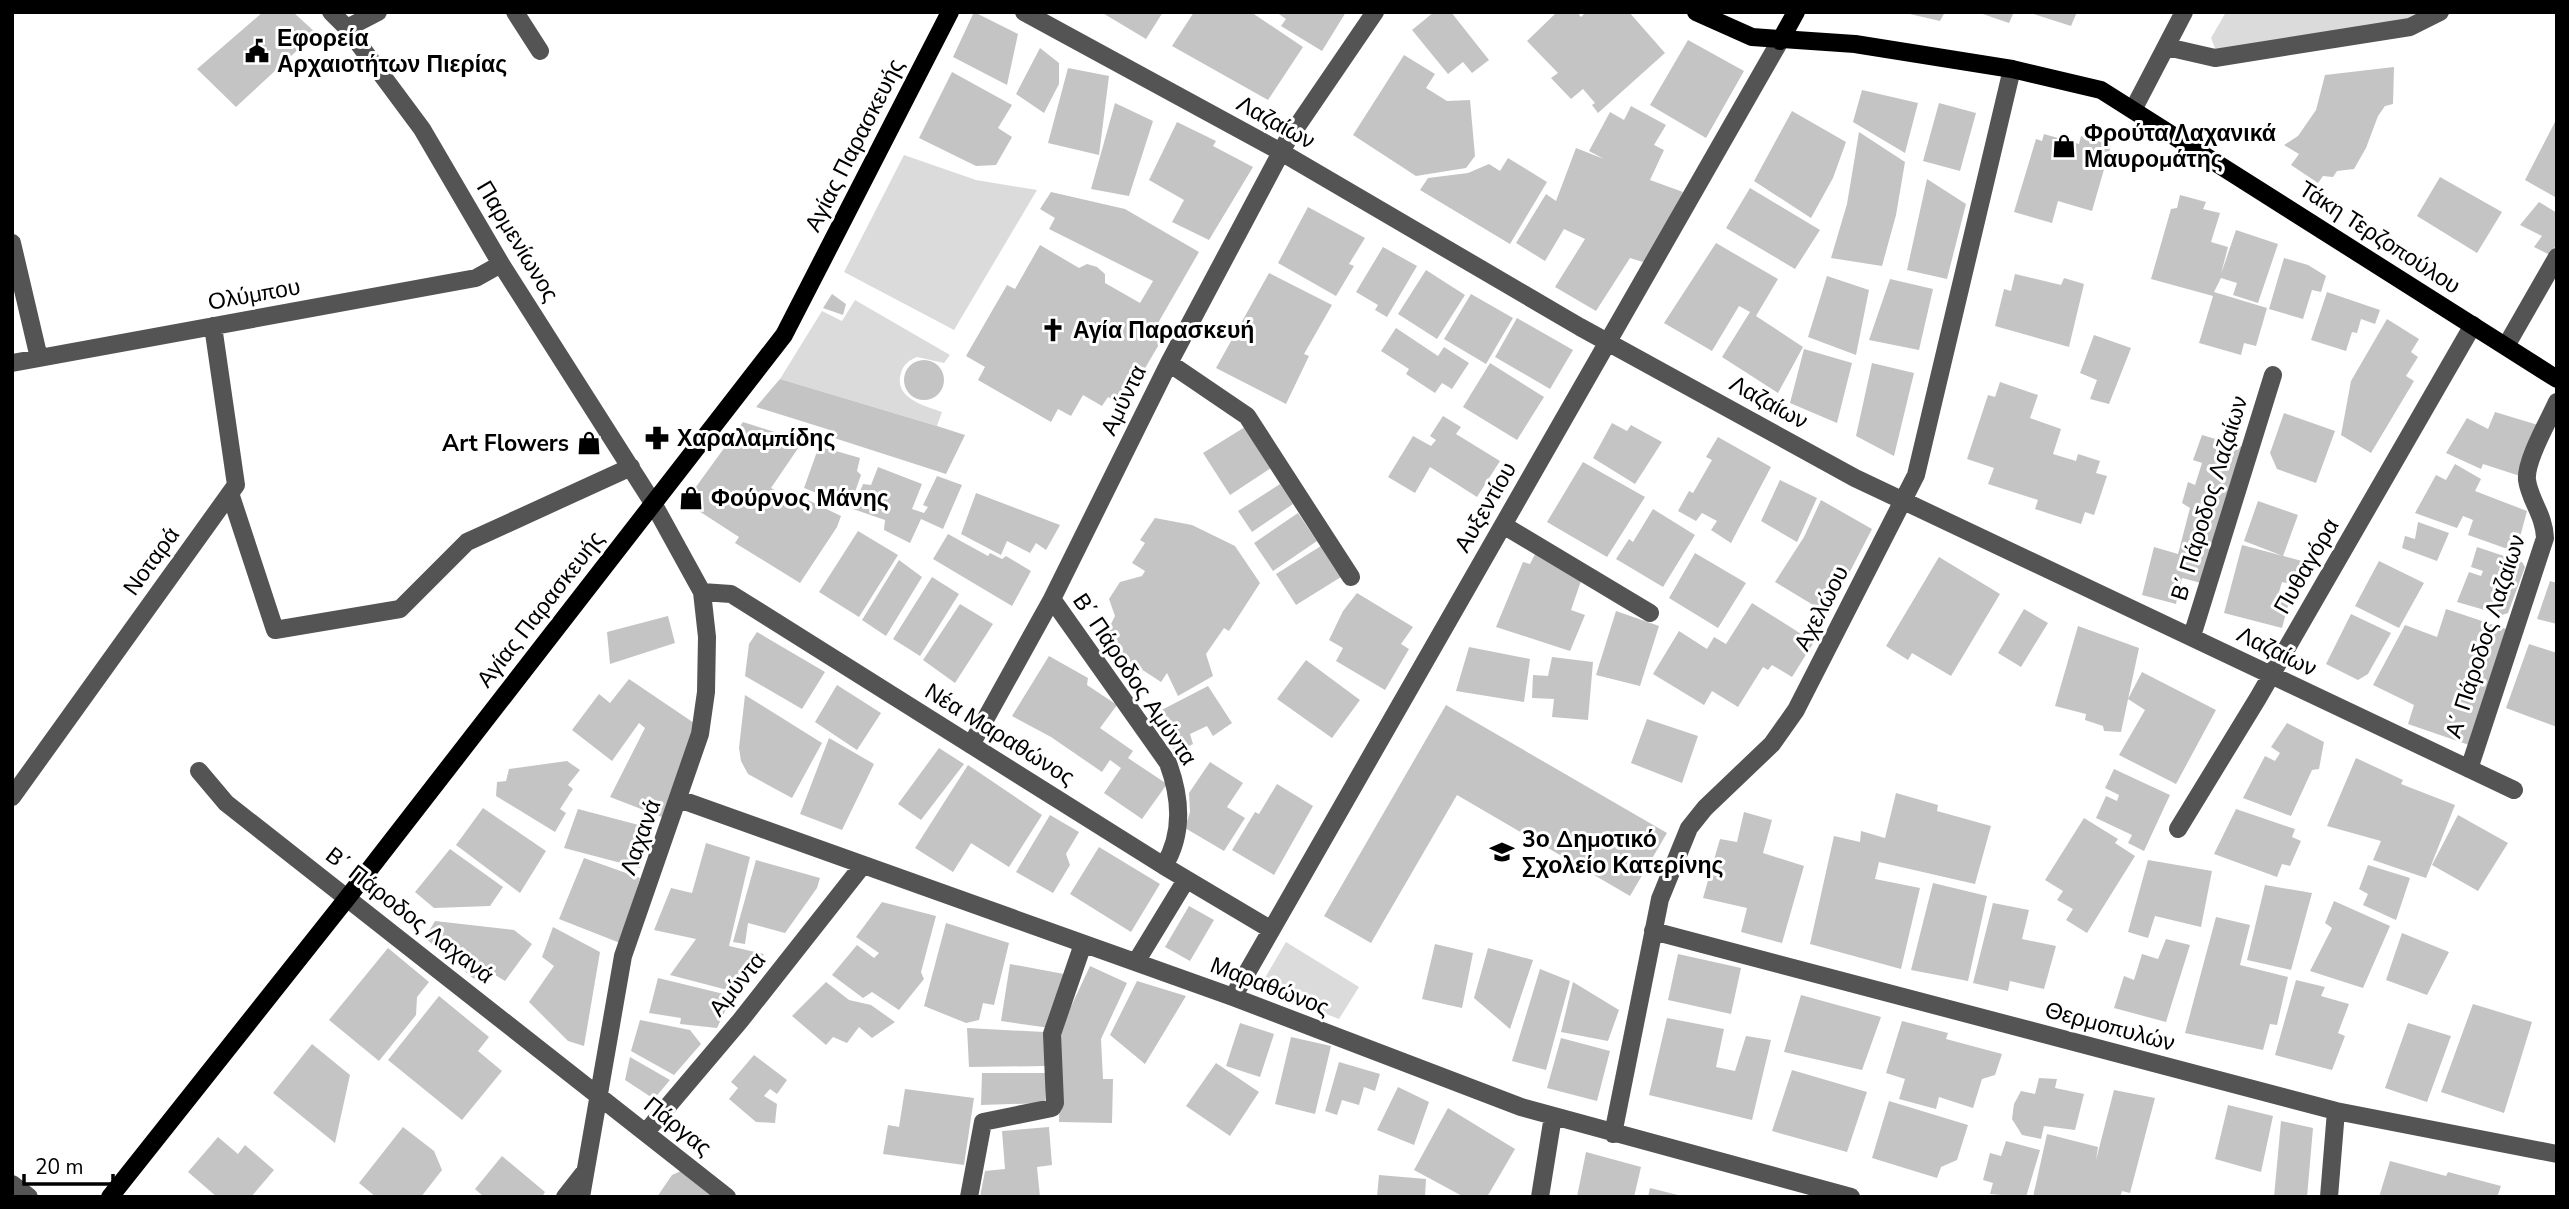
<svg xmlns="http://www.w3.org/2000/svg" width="2569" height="1209" viewBox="0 0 2569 1209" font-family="'Nunito Sans',sans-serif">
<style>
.green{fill:#dbdbdb}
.building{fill:#c4c4c4}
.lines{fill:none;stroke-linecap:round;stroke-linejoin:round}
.minor{stroke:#545454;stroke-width:18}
.major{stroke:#000;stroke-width:18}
.labels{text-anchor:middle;stroke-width:6;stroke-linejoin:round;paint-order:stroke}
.poi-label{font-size:23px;font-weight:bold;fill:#000;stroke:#fff;text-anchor:start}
.street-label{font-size:23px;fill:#000;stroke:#fff}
</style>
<rect width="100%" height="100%" fill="#fff"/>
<path class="green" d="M2226,12h211l-16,12 -198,31 -8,-7 -4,-10z
M904,155l72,25 61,10 -83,140 -110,-58z
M855,300l95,55 -6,8 -27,-6c-8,3 -14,8 -16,16 -8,25 24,33 41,39l-5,14 -157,-47 42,-68 20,10z
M1286,942l73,45 -20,32 -80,-31z"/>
<path class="building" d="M263,12h30l23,21 -80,74 -39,-38z
M974,12l44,22 -11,51 -54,-28z
M1101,12h62l-17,27z
M1194,12h57l52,35 -35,53 -96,-54z
M1276,12h70l-24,39 -41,-25 5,-7z
M1434,12h17l38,48 -17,13 -9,-11 -15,12 -36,-44z
M1557,12h20l4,5 5,-5h43l36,41 -67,60 -6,-8 3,-2 -12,-14 -12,10 -20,-21 7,-5 -31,-32z
M1901,12h44l-5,9z
M1977,12h37l-5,11z
M2027,12h50l-6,14z
M1688,40l56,31 -38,67 -56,-33z
M1040,48l19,15v21l-15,29 -28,-19z
M1404,55l31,19 -9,14 21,13 23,-1 5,56 -9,12 -50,8 -63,-41z
M2394,67l-1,37 -8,2 -7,10 -12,32 -12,21 -17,2 -4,6 -10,-1 -5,7 -27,-18 8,-11 -15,-9 14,-9 18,-26 9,-35z
M1068,68l41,8 -10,79 -51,-12z
M952,72l60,33 -14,23 14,9 -16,28 -20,1 -57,-28z
M1862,90l56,13 -13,50 -52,-31z
M1115,103l38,18 -24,75 -38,-7z
M1939,103l37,10 -16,58 -37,-10z
M1631,106l35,19 -12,20 10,5 -14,30 33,12 -37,71 -16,-5 -34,53 -41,-24 30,-48 -21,-10 -19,32 -29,-18 30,-49 10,7 20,-53 28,11 -15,-8 21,-39 14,8z
M1792,111l54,31 -13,36 -22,40 -57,-37z
M2557,118v76l-2,3 -30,-17z
M1177,122l39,19 -3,5 40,21 -44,73 -37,-18 12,-22 -35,-20z
M1859,132l46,30 -9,53 -14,51 -51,-8 16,-54z
M2044,134l35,10 2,-8 30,9 -19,66 -34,-10 -6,22 -38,-11 22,-73 6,2z
M1508,158l39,24 -37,62 -90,-54 8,-12 40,-5 21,-9 11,7z
M2440,177l62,35 -25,41 -60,-37z
M1927,179l39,25 -19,75 -40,-9z
M1750,188l70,42 -25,39 -69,-41z
M1051,192l74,17 74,43 -41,71 10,6 -45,77 -15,-9 -6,9 -19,-11 -12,21 -13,-7 -7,13 -73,-42 7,-13 -19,-11 41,-71 8,4 25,-44 39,23 8,-4 10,3 8,7v9l35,20 13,-22 -104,-52 6,-11 -15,-9z
M2180,195l26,7 -3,7 17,4 -9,29 17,5 -7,27 15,-44 42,14 -20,59 -25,-8 4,-12 -16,-5 -7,14 53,16 -11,38 -12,-3 -3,12 -42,-12 14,-47 -62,-17 20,-70 6,-1z
M2539,202l18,11v30l-7,12 -16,-8 8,-11 -22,-11z
M1308,207l57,31 -16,26 5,2 -18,30 -58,-33z
M1716,243l62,36 -22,37 47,31 -25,46 -56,-36 28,-45 -11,-6 -27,45 -48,-28z
M1383,247l34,19 -30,51 -12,-7 3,-5 -22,-13z
M2284,258l24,7 18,11 -5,16 -9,-2 -9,29 -34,-10z
M1426,270l39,25 -28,44 -39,-25z
M1269,273l63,32 -28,49 5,2 -23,48 -70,-36z
M2015,274l46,11 3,-7 20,6 -15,63 -74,-21 9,-37 7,2z
M1827,276l42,14 -13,65 -48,-18z
M1890,279l43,10 -14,61 -50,-10z
M2327,292l53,18 -5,14 -14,-5 -4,14 -5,-1 -6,19 -35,-11z
M832,294l14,10 -3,11 -20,-7z
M1471,294l42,24 -27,46 -42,-25z
M1517,318l56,32 -23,39 -55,-32z
M2387,319l32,20 -8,13 7,5 -12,19 8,5 -43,72 -30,-18 10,-54z
M1396,328l42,28 6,-9 25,16 -17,26 -10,-6 -7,10 -29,-19 3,-5 -28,-18z
M2094,335l37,13 -22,56 -19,-5 7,-19 -17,-7z
M1804,349l48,14 -15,60 -47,-20z
M904 380a20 20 0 1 1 40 0a20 20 0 1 1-40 0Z
M1490,363l54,34 -27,43 -54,-33z
M1872,363l42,10 -20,83 -38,-20z
M780,379l157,47 28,9 -19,39 -118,-38 2,-6 -74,-23z
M2000,382l38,13 -8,23 31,11 -8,25 23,7 2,-7 22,7 -4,12 11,3 -13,39 -9,-3 -4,12 -46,-15 3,-9 -50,-16 6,-16 -27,-9 21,-64 7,2z
M2495,412l43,13 -15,52 -40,-13 -2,5 -35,-16 21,-35 21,11z
M2284,413l51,18 -19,52 -39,-14 -7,-16z
M1443,416l18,11 -5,7 44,27 -23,36 -47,-30 -15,26 -27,-16 25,-41 18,10 5,-6 -6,-4z
M743,422l60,19 -32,47 32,18 5,-6 33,16 -4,11 -37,56 -65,-40 4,-6 -54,-35z
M1612,423l15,8 4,-6 31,17 -27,42 -42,-26z
M1245,427l26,41 -41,27 -27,-42z
M2202,435l41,12 -42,136 -19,-5 -6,26 -34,-9 12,-48 24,7 12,-46 -8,-5 6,-21 7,3 7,-22 -9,-3z
M1718,437l53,30 -40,76 -20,-13 6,-9 -15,-8 -6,8 -18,-10 11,-20 4,2 19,-33 -6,-3z
M819,446l41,12 -3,13 4,4 -11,31 -46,-18z
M1583,462l62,35 -38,60 -60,-35z
M2455,464l26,15 -6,12 52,20 -11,41 -48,-17 5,-15 -10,-4 -6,12 -42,-15 21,-38 10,5z
M878,467l44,17 -10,25 12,4 4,-6 -5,-2 14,-29 25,9 -19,44 -22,-10 -11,24 -26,-13 1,-10 -32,-11 10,-25 8,1z
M1780,480l37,18 -20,44 -36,-21z
M1280,484l13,20 -41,28 -14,-21z
M976,493l84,32 -14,25 -10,-7 -6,10 -23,-12 -6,14 -40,-21z
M1821,500l51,29 -44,85 -53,-32 29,-45z
M2258,501l40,14 -15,41 -39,-15z
M1653,509l42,26 -32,52 -47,-28 13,-20 4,3z
M1298,513l19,28 -44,30 -19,-28z
M1155,518l37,7 43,21 25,37 -31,48 -5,-3 -18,26 7,22 -35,20 -11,-23 -6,9 -49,-32 -3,-22 6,-12 -6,-17 11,-17 22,-6 3,-5 -13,-8 13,-20 -5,-3z
M2418,522l31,11 -12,28 -35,-13 3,-12 10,3z
M858,531l40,24 -39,62 -40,-25z
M948,534l40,22 2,-3 12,6 4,-3 25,15 -19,35 -79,-47z
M2242,545l60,16 -6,24 -14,-3 -3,10 12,3 -9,33 -58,-15z
M1321,546l20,31 -45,28 -20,-31z
M2477,547l45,15 3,5 -17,46 -6,2 -45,-13 12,-30 12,4 2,-5 -12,-4z
M1695,553l51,30 -28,45 -49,-30z
M1535,554l47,24 -11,32 14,5 -15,36 -74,-24 27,-65 7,2z
M1939,557l61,37 -49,82 -39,-23 -4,7 -22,-14z
M899,560l23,17 -36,59 -24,-16z
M2379,561l45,22 -25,45 -44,-22z
M932,577l27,17 -39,62 -27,-17z
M2550,581l7,2v41l-20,-5z
M1357,593l56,34 -12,17 8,5 -24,41 -49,-29 7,-13 -14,-8 14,-29z
M1752,603l62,39 -22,35 -20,-12 -4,5 -5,-3 -25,40 -26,-16 -8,14 -51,-31 26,-43 28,18 7,-12 12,7z
M960,604l33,20 -38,59 -32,-23z
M2024,609l24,14 -27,44 -23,-14z
M2446,609l63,21 -40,115 -61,-21 6,-19 -41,-20 32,-60 32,12z
M1616,611l43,15 -19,60 -44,-11z
M2351,614l40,19 -23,41 -10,6 -32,-16z
M668,616l7,27 -65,21 -3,-32z
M2078,626l61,22 -18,84 -17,-1 -1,-5 -18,-6 1,-6 -31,-8z
M757,632l68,40 -23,37 -57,-33 4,-32z
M2529,644l28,9v74l-51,-19z
M1469,647l61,12 -6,43 -68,-11z
M1049,656l39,22 -1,7 30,20 -17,23 33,23 -5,7 39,26 -25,35 -38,-26 17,-25 -11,-8 -8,12 -51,-35 -39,-21z
M1552,657l41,5 -5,58 -36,-3 2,-18 -22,-1 1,-23 15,1z
M1306,660l54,40 -28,38 -55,-39z
M2142,672l74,38 -40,74 -57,-29 26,-45 -17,-11z
M629,679l68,46 -30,94 -57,-22 35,-69 -6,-5 -27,38 -40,-31 27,-36 11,9z
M837,685l44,28 -24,37 -42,-28z
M1208,686l24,37 -19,13 -6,-10 -17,8 3,10 -17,9 -26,-37z
M745,695l77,48 -30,55 -44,-24 -7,-13 -2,-13z
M1446,705l221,128 -37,63 -173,-101 -86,148 -47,-27z
M1647,719l51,17 -16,47 -51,-20z
M2287,723l37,19 -5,27 -7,1 -21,46 -48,-18 22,-42 10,5 5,-8 -9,-6z
M829,738l45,26 -32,66 -42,-16z
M939,748l25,16 -43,56 -23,-16z
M2356,758l47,22 -2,4 54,21 -29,73 -53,-18 8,-19 -54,-15z
M567,761l13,9 -12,15 5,4 -13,20 6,4 -11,19 -59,-36 1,-14 9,-1 3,-12z
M1210,762l33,21 -16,24 18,11 -21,33 -39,-23 5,-16 -1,-19z
M968,765l74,50 -33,52 -38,-24 26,-41 -44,70 -38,-24z
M2114,769l56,26 -26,56 -16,-8 4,-8 -36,-17 10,-22 11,5 2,-6 -14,-7z
M1277,784l36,22 -39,69 -42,-25 23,-38 4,2z
M1896,793l42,12 -1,6 54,15 -16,58 -96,-22 -4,17 45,9 -19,81 -91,-25 24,-108 26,6 1,-11 24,7z
M483,808l63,43 -26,42 -64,-48z
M578,809l72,19 -10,40 -76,-20z
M2236,809l59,20 -3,8 9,4 -11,25 -8,-2 -5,13 -63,-23z
M1744,812l28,8 -9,33 41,13 -22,77 -41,-11 6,-24 -44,-10 17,-59 17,3z
M1050,815l29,17 -13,22 4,11 -17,28 -37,-21z
M2458,815l50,28 -30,48 -46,-26z
M2084,818l34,21 -3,4 20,13 -48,77 -21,-13 7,-11 -16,-9 6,-9 -18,-11z
M706,843l44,14 -21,89 35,8 -25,39 -69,-18 26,-36 -42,-9 17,-42 21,5z
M1099,847l61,37 -29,48 -61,-38z
M450,849l53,38 -13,19 -56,2 -19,-16z
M584,858l56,20 -20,65 -61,-24z
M756,860l64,18 -3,10 -32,45 -37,-10 -3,21 -12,-2z
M2148,860l64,11 -11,56 -46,-11 -7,22 -20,-6z
M2368,865l42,13 -14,42 -33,-15 5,-11 -9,-5z
M1933,883l54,13 -19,85 -57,-11z
M2265,885l47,8 -21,77 -44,-10z
M2334,901l56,25 -27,62 -53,-17 22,-43 -7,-5z
M882,902l54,14 -15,56 3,7 -25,31 -27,-18 -9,6 -31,-23 25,-30 17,13 5,-5 -23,-16z
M1993,903l36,7 -7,29 34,7 -12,43 -34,-8 -2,10 -35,-8z
M1189,906l25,14 -24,41 -25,-14z
M2216,917l34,8 -10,40 48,12 -11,48 -7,-1 -7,26 -78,-17z
M435,921l79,9 18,14 -27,37 -23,-14 -8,12 -49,-41z
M946,923l63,20 -15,62 -11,-2 -4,17 -13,3 -42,-17z
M553,927l47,25 -16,94 -16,-5 -39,-39 25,-36 -12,-9z
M2402,933l47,19 -22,43 -41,-15z
M2166,939l24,6 -24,77 -52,-14 10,-32 10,4 8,-26 16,5z
M1435,944l38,9 -11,55 -40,-9z
M388,948l41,34 -12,15 -1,18 -37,46 -50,-41z
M1488,948l45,12 -23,69 -36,-31z
M1678,954l63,14 -10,46 -63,-14z
M1010,964l54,10 -14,54 -49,-7z
M1090,966l37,17 -26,56 2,40h10l-1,44 -53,-1 2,-94z
M1540,969l30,12 -24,89 -34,-9z
M658,978l74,18 -15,32 -37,-4 1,-6 -32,-5z
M2296,980l29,7 -4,9 28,8 -11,29 7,3 -13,34 -57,-15z
M1137,981l49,15 -41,68 -35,-29z
M826,982l23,18 22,5 24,17 -23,16 -13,-11 -12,16 -14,-6 -7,8 -34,-29z
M1573,982l46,28 -11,31 -47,-9z
M1801,995l80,22 -19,53 -78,-18z
M439,996l50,41 -11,14 24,20 -40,49 -74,-60z
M2473,1004l59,18 -28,91 -63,-21z
M1667,1018l57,11 -8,38 19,4 11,-35 25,4 -19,80 -103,-25z
M640,1020l50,10 11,14 -27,31 -43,-24z
M1902,1021l46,12 -2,6 56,15 -7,21 -13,4 -9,29 -34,-11 -3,12 -37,-10 6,-20 -19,-6z
M1240,1023l34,11 -14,43 -34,-11z
M2408,1023l43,13 -24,66 -42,-14z
M967,1028l77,4 2,34 -77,1z
M1291,1037l40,9 -16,68 -40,-10z
M1561,1038l49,13 -13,50 -50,-13z
M312,1044l38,31 -15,68 -62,-50z
M754,1055l33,25 -10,14 -7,-5 -6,7 13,8 -2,19 -19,-1 -27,-23 9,-11 -7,-6z
M630,1057l40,23 -16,19 -29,-19z
M1339,1062l41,12 -5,17 -11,-4 -5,18 -17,-5 -5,15 -12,-4z
M1216,1063l43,29 -29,44 -44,-30z
M1792,1070l75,22 -20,60 -75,-21z
M982,1073h65l-2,30 -64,2z
M2039,1078l18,1 -2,9 29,6 -9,36 -31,-4 -3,13 -19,-4 -10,-16 2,-15 7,-13 14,3z
M1398,1087l31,15 -15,43 -37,-15z
M905,1089l69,9 -10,67 -81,-11 5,-29 11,2z
M2114,1090l41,8 -25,95 -8,-2 -2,6h-87l14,-63 51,13 -2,13z
M1889,1101l79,24 -11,35 -16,7 -4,11 -65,-20z
M2228,1105l45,11 -12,56 -46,-13z
M1448,1108l67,41 -28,48h-23l-50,-27z
M2281,1121l32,7 -6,69h-33z
M403,1127l31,24 8,19 -21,27h-45l-17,-14z
M1049,1127l3,38 -15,2 3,30h-60l5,-26 20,-2 -3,-38z
M218,1137l20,17 7,-9 29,25 -23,27h-34l-29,-25z
M2006,1141l34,9 -14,47 -36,-3 3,-11 -10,-3 7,-27 11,3z
M1586,1152l55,15 -7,30h-57z
M502,1156l43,36 -3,5h-58l-9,-8z
M2390,1161l56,15 2,-4 53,14 -4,11h-118z
M681,1171l32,26h-56l15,-22z
M1379,1175l47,4 -1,18h-48z
M1650,1188l32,8v1h-34z"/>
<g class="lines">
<path class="minor" d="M331,12l16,16 75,101 79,135 152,239 49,89 5,45 -1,55 -6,42 -77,222 -42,241
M515,12l25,39
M1024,12l257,140 299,175 275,151 659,312
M347,28l31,-16
M2167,47l48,11 195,-31 30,-15
M2134,108l50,-96
M12,243l27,115
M2506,346l51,-89
M12,363l464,-85 25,-14
M1169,363l78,53 104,161
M230,493l45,137 125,-21 67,-67 164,-75
M1503,525l147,88
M702,592l29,2 433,272 106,63
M1052,599l116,164c13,35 16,70 -4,103
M2192,636l81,-261
M971,745l81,-146 117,-236 118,-222 88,-129
M2469,769l76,-231c-1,-24 -15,-37 -18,-58 -2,-19 22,-60 30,-78
M199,771l27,32 501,394
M12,797l224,-312 -23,-159
M679,799l554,198 288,110 330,90
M2178,829l80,-131 215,-373
M1653,931l683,180 221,43
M1136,962l50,-82
M1233,997l547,-956
M646,1132l94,-111 123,-156
M1613,1134l47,-235 29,-71 16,-20 67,-64 24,-34 120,-235 96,-406
M12,1184l17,13
M565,1197l18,-23
M969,1197l14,-75 69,-14 3,-5 -3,-69 31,-90
M1540,1197l13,-81
M2329,1197l7,-86"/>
<path class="major" d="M1696,12l56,25 103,7 157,25 89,21 456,289
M1780,41l16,-29
M110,1197l238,-300 436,-562 166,-323"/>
</g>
<defs>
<g id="civic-bare" transform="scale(1.89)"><path d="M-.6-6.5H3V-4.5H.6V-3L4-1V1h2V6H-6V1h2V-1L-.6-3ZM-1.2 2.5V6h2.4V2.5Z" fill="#000" stroke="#fff" stroke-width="2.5" paint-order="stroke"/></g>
<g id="shop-bare" transform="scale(1.89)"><path d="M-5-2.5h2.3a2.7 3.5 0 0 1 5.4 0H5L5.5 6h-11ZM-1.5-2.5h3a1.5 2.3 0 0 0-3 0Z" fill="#000" stroke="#fff" stroke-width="2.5" paint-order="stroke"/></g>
<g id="church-bare" transform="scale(1.89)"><path d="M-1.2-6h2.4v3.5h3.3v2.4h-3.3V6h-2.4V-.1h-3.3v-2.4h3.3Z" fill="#000" stroke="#fff" stroke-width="2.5" paint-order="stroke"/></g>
<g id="pharmacy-bare" transform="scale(1.89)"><path d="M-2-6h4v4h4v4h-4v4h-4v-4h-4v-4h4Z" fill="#000" stroke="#fff" stroke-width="2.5" paint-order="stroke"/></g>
<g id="school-bare" transform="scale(1.89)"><path d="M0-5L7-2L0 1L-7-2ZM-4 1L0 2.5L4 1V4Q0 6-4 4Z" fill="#000" stroke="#fff" stroke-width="2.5" paint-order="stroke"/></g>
</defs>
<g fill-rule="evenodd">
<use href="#civic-bare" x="257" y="51"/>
<use href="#shop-bare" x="2064" y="146"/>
<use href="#church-bare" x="1053" y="330"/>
<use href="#pharmacy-bare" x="657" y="438"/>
<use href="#shop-bare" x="589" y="443"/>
<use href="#shop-bare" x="691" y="498"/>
<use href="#school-bare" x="1502" y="852"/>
</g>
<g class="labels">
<g class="poi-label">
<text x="277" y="46">Εφορεία<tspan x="277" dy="26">Αρχαιοτήτων Πιερίας</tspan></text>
<text x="2084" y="141">Φρούτα Λαχανικά<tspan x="2084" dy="26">Μαυρομάτης</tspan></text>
<text x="1073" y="338">Αγία Παρασκευή</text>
<text x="677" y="446">Χαραλαμπίδης</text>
<text x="569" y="451" text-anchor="end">Art Flowers</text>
<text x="711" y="506">Φούρνος Μάνης</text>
<text x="1522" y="847">3ο Δημοτικό<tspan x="1522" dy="26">Σχολείο Κατερίνης</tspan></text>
</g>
<g class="street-label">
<text transform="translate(1276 122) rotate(29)" y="8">Λαζαίων</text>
<text transform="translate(854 145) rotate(-63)" y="8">Αγίας Παρασκευής</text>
<text transform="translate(2380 237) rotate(33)" y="8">Τάκη Τερζοπούλου</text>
<text transform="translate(518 241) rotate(59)" y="8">Παρμενίωνος</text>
<text transform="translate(254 294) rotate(-10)" y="8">Ολύμπου</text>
<text transform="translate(1123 400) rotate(-64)" y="8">Αμύντα</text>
<text transform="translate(1769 402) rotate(29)" y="8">Λαζαίων</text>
<text transform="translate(2209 498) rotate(-73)" y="8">Β΄ Πάροδος Λαζαίων</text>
<text transform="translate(1485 507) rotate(-60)" y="8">Αυξεντίου</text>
<text transform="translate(151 561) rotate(-54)" y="8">Νοταρά</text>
<text transform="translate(2306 566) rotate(-60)" y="8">Πυθαγόρα</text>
<text transform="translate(1821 608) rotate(-63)" y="8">Αχελώου</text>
<text transform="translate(540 609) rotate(-52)" y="8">Αγίας Παρασκευής</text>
<text transform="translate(2485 636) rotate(-72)" y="8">Α΄ Πάροδος Λαζαίων</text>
<text transform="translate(2277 651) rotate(26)" y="8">Λαζαίων</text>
<text transform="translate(1135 679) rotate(56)" y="8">Β΄ Πάροδος Αμύντα</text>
<text transform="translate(1000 734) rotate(32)" y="8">Νέα Μαραθώνος</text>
<text transform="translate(640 837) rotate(-70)" y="8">Λαχανά</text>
<text transform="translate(410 915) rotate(38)" y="8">Β΄ Πάροδος Λαχανά</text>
<text transform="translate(737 984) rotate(-51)" y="8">Αμύντα</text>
<text transform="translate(1270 986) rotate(21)" y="8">Μαραθώνος</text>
<text transform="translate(2110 1026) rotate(15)" y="8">Θερμοπυλών</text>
<text transform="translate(678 1126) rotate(39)" y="8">Πάργας</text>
</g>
</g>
<rect width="2569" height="1209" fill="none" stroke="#000000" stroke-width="28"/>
<path d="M24 1174v10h89v-10" fill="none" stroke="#000000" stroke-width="3.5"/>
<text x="35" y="1174" font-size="21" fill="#000000" stroke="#ffffff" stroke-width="5" paint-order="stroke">20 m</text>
</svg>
